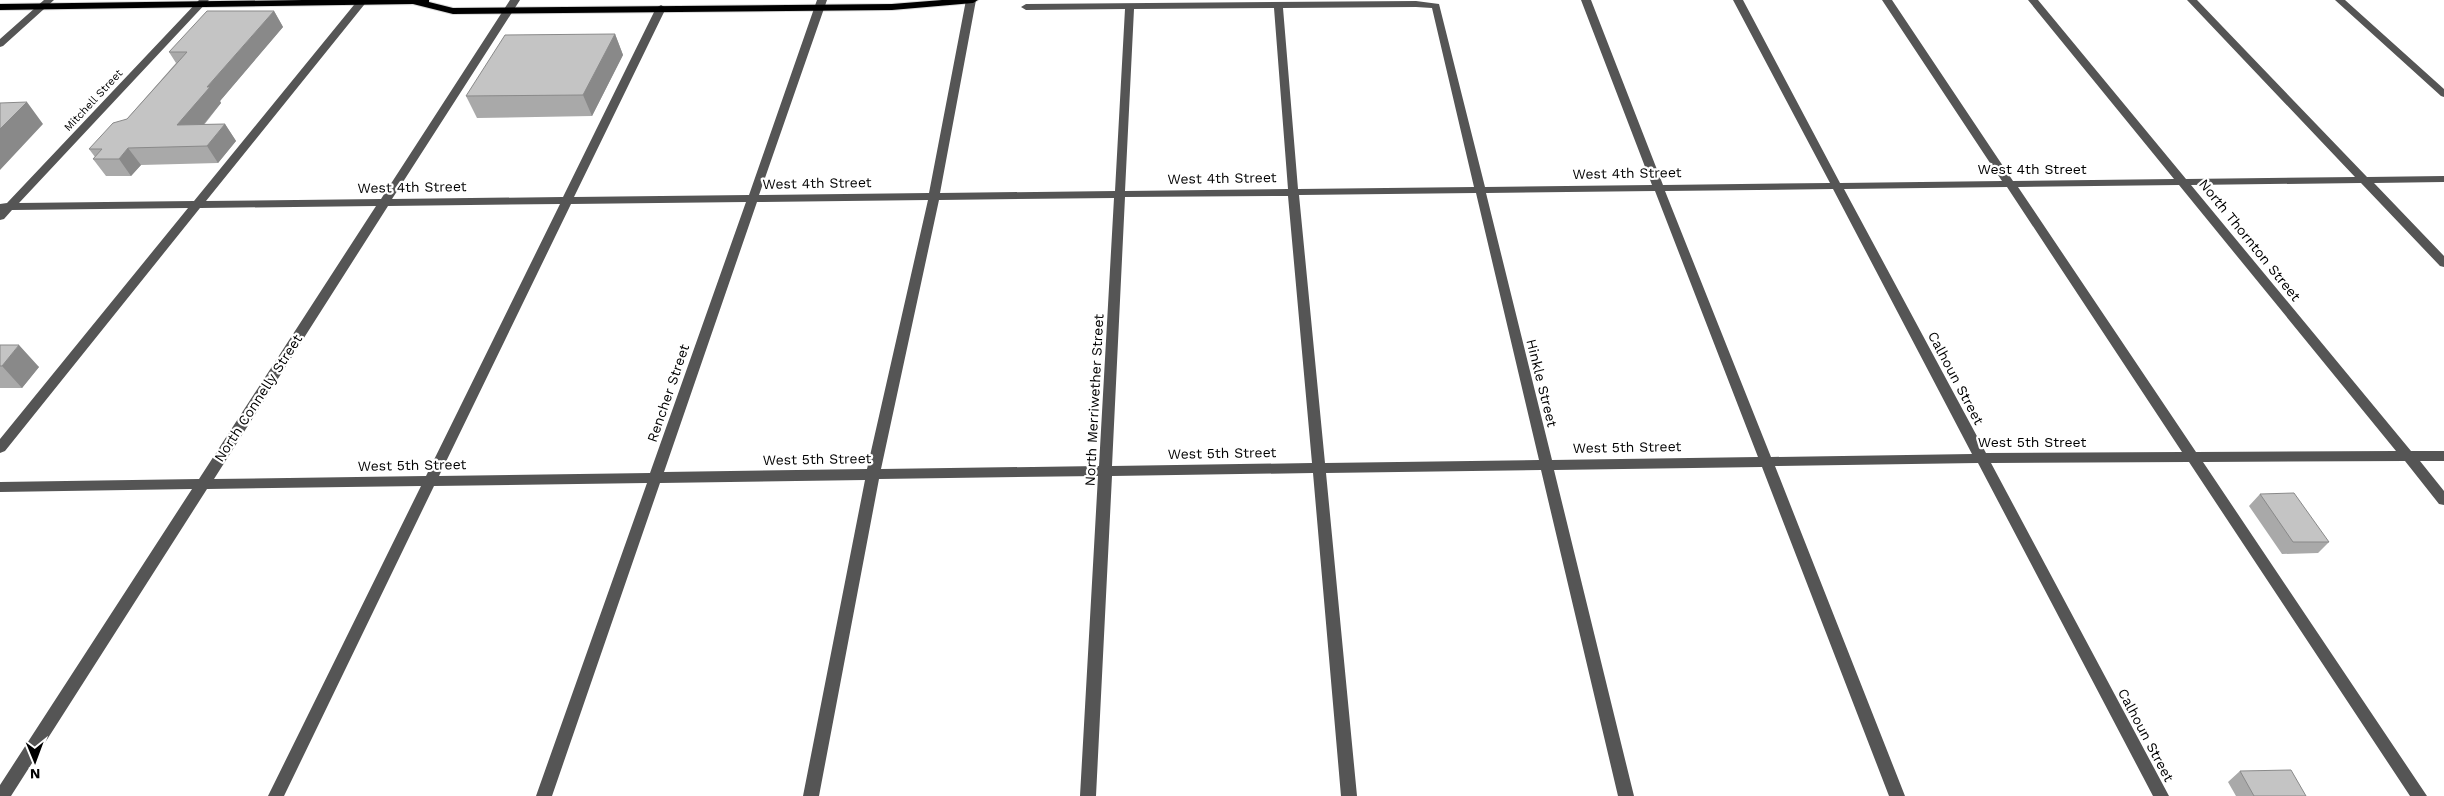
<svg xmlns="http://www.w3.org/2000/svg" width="2444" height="796" viewBox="0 0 2444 796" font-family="'Work Sans',sans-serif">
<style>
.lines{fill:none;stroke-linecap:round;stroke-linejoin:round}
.major-casing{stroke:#dbdbdb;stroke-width:2}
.minor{fill:#555;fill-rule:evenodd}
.major{fill:#000;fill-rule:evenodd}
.wall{fill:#a9a9a9}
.shaded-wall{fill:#898989}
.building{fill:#c4c4c4;stroke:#898989}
.labels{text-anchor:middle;stroke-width:4.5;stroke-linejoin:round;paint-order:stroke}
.far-street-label{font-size:11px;fill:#000;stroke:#fff}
.street-label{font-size:14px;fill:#000;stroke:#fff}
</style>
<rect width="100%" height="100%" fill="#fff"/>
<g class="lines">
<g class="major-casing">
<path id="major" d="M303,0h126v2l24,6 439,-4 50,-4h36l-5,3 -81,7 -439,4 -40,-10 -413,6v-6z"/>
</g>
<path class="minor" d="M44,0h10l-51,46 -3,1v-8z
M199,0h10l-190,203 175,-2 164,-201h10l-162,201 175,-2 129,-199h10l-128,199 171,-2 93,-189 5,-3 5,3 -92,189 175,-2 68,-195h10l-68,195 170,-2 37,-193h10l-36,193 175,-2 10,-182 -99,1 -5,-3 5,-3 390,-3 23,3 46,183 167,-2 -71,-185h10l72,185 167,-2 -97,-183h10l97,183 162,-2 -120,-181h10l121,181 161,-2 -146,-179h10l148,179 169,-2 -168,-177h10l170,177 77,-1v6l-70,1 70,73v11l-4,-1 -79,-83 -170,2 220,266h33v10h-24l24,30v14l-5,-1 -34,-43 -202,1 224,334h-17l-221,-334 -198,1 178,333h-16l-175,-333 -203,3 130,330h-16l-127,-329 -208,3 80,326h-16l-77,-326 -215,3 31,323h-16l-28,-323 -201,3 -16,320h-16l18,-320 -219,3 -60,317h-16l62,-316 -205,3 -108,313h-16l111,-313 -213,3 -150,310h-16l153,-310 -214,3 -196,307h-11v-11l192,-296 -192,3v-10l199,-3 177,-273 -176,2 -195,243 -5,2v-14l188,-231 -176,2 -8,9 -4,1v-16l7,-1zM1416,7l16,1 42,179 -176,2 -15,-181zM1274,8l14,181 -163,2 9,-182zM2179,185l217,266 -200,1 -178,-265zM2007,187l175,265 -196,1 -142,-264zM1833,189l139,265 -201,3 -106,-266zM1655,191l103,266 -206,3 -66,-267zM1476,193l63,267 -214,3 -26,-268zM1288,196l24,267 -200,3 13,-269zM1114,198l-15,268 -218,3 58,-269zM928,200l-61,269 -203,3 93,-270zM746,202l-96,271 -211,3 132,-272zM560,204l-134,272 -212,3 174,-273z
M2335,0h10l99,89v8l-3,-1z"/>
<use href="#major" class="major"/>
</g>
<path class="wall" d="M274,11l9,16 -63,74 1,2 -17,22 21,-1 11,17 -18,22 -77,2 -10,11h-25l-13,-17 2,-2 -6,-8 38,-30 49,-56 -7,-11z
M615,34l8,21 -31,61 -115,2 -11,-22z
M0,345l39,22 -17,21h-22z
M2260,494l69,48 -11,11 -36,1 -33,-48z
M2240,771l66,25h-70l-8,-14z"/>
<path class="shaded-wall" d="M274,11l9,16 -63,74 1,2 -32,39 -12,-17 30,-38z
M615,34l8,21 -31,61 -9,-21z
M27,102l16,22 -43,46v-41z
M225,124l11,17 -18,22 -11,-17z
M128,148l13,17 -10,11 -12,-17z
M19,345l20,22 -17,21 -20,-22z"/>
<path class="building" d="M207,11h67l-67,76h3l-33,38 48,-1 -18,22 -79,2 -9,11h-26l9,-10h-13l24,-26 14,-4 60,-67h-18z
M615,34l-32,61 -117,1 39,-61z
M27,102l-27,27v-26z
M0,345h19l-17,21h-2z
M2294,493l35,49h-36l-33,-48z
M2291,770l15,26h-52l-14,-25z"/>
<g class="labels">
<g class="far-street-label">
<text transform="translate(93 100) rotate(-47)" y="4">Mitchell Street</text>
</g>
<g class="street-label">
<text x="2032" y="174">West 4th Street</text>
<text transform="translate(1627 173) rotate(-1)" y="5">West 4th Street</text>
<text transform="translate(1222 178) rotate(-1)" y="5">West 4th Street</text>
<text transform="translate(817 183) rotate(-1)" y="5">West 4th Street</text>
<text transform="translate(412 187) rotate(-1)" y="5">West 4th Street</text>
<text transform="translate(2250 240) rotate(51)" y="5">North Thornton Street</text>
<text transform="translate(1956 378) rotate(62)" y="5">Calhoun Street</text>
<text transform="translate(1542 383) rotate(76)" y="5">Hinkle Street</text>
<text transform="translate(668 393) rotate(-71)" y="5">Rencher Street</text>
<text transform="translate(258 398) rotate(-57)" y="5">North Connelly Street</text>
<text transform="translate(1094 400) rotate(-87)" y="5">North Merriwether Street</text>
<text x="2032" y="447">West 5th Street</text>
<text transform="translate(1627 447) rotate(-1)" y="5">West 5th Street</text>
<text transform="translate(1222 453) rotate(-1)" y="5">West 5th Street</text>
<text transform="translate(817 459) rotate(-1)" y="5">West 5th Street</text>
<text transform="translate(412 465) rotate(-1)" y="5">West 5th Street</text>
<text transform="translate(2146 735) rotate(62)" y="5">Calhoun Street</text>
</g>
</g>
<g transform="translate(35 761) rotate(179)" stroke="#ffffff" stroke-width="4" paint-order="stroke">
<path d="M0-4L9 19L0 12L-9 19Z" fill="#000000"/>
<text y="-8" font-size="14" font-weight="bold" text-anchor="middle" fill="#000000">N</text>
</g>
</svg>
